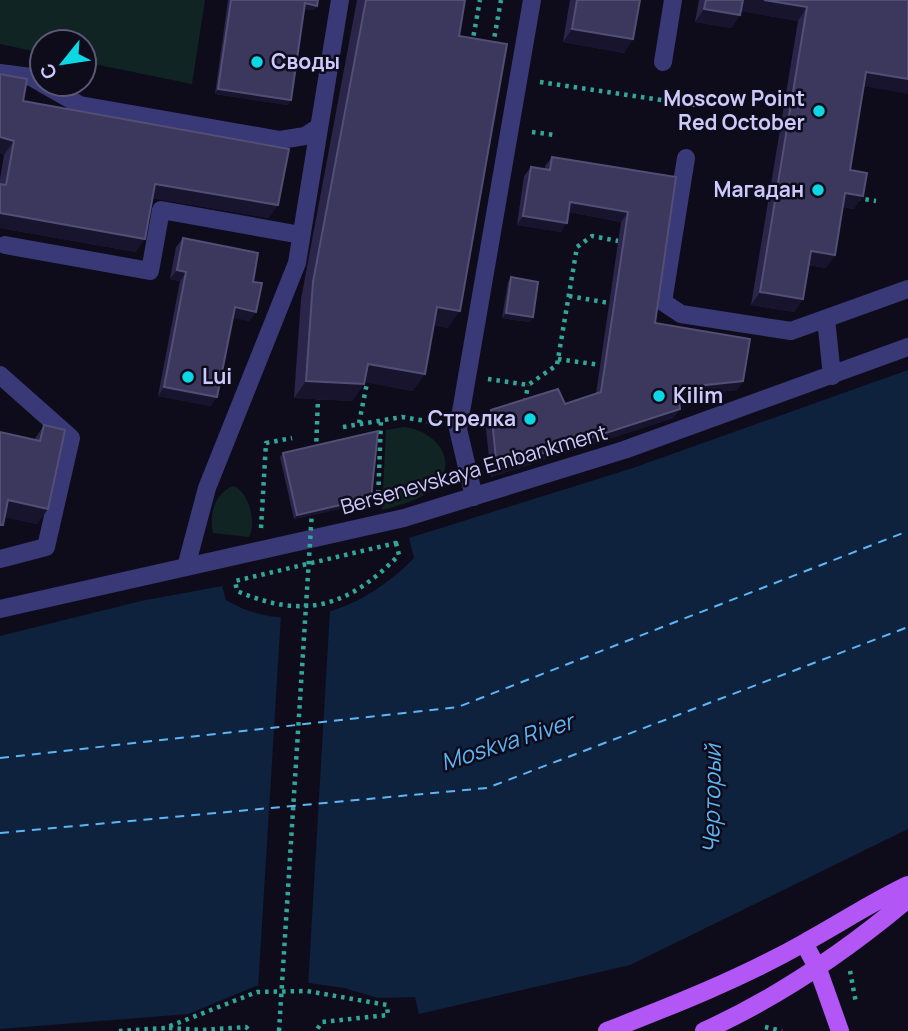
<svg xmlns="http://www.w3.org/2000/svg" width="908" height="1031" viewBox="0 0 908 1031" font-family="Manrope,sans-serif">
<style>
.green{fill:#0f2423}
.water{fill:#0e223d}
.pier{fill:#0e0c1b}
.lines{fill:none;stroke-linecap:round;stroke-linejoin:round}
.ferry{stroke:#5db5f6;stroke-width:2;stroke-dasharray:9 7;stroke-linecap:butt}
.path{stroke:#33a69a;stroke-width:4.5;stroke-dasharray:3.5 5;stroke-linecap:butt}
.minor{stroke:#393977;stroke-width:18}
.major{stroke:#b356f6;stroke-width:18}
.path-bridge{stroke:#33a69a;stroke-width:4.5;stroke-dasharray:3.5 5;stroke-linecap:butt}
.wall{fill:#2a2549}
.shaded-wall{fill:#18142e}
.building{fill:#3c375c;stroke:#524e75;stroke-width:2}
.poi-dot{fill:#0cd7e4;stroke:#0e0c1b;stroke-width:2.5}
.labels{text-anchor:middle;stroke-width:5;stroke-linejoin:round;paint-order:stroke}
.poi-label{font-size:21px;font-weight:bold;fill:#ccc9fc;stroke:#0e0c1b;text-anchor:start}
.street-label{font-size:21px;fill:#ccc9fc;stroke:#0e0c1b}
.water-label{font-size:23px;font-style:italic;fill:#5db5f6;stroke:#0e0c1b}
</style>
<rect width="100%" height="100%" fill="#0e0c1b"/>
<path class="green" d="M0,0h205l-13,84 -108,-22v-20h-42v11l-42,-9z
M404,427c31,3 58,35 29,61 -14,13 -34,17 -51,22l4,-80z
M233,486c16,5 24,37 16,51l-36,-4c-4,-18 1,-39 20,-47z"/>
<path class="water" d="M908,370v459l-278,136 -211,49 -4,-17 -37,1 -34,-10 -35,-5 -53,3 -68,28 -188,15v-393l141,-35 81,-15 4,14c65,39 140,8 188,-42l-5,-20 221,-69z"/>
<path class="pier" d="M330,610l-22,377 -50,2 23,-374z"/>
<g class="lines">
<path class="ferry" d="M0,758l458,-51 450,-176
M0,833l487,-45 421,-161"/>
<path class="path" d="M472,44l8,-44
M493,45l8,-45
M540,82l155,23
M532,132l23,3
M857,198l19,3
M569,296l40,7
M558,359l42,6
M488,379l40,6 29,-20 20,-118 15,-11 26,5
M525,402l3,-17
M359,423l9,-45
M343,427l59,-10 36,6
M378,502l3,-83
M261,528l5,-85 26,-5
M396,543l3,12c-51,52 -94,65 -162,36l-2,-10z
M850,971l6,32
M765,1027l17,4
M169,1028l33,2 44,-3 4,4
M119,1031l46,-3 92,-36 50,-1 80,14 1,10 -66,7 -6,9"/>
<path class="minor" d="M663,62l10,-62
M0,73l31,4 11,6
M43,84l37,21 200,35 25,-4 14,-9
M686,158l-23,144 18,12 110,17 117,-42
M5,245l145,26 11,-61 140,25
M826,319l6,57
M0,375l71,63 -25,109 -46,12
M474,497l-16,-68 74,-429
M186,567l21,-79 90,-225 43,-263
M0,609l404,-91 220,-68 284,-103"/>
<path class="major" d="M804,943l14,26 22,62
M607,1031c67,-26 135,-53 197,-88 35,-19 68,-41 104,-58
M704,1031c75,-34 141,-79 204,-132"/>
<path class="path-bridge" d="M316,450l2,-51
M279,1031l33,-520"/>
</g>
<path class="wall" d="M228,0h90l-1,6 -3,4 -10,-1 -16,96 -73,-11z
M357,0h108l-6,36 -11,292 -14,-3 -21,66 -48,-9 -13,19 -58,-3 7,-99z
M570,0h70l-7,39 -9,14 -61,-11z
M699,0h209l-44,86 -14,84 4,39 -11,-2 -17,61 -18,-3 -5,34 -9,13 -43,-7 47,-284 -57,-10 -1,4 -9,13 -36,-6z
M0,74l23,27 246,117 -117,-20 -16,54 -136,-24v-49l4,-24 -4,-2z
M552,157l124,20 -21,146 88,58 -6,9 -58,6 1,13 -7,9 -182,59 -6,-58 6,-9 74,-6 31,-10 25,-172 -52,-10 -8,20 -44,-7 7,-49 7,-9 14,2v-3z
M183,238l70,44 3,30 -7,9 -16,-4 -22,89 -53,-10 22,-115 -10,-2 6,-32z
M511,277l22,40 -4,5 -27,-4 6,-36z
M44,425l4,84 -11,15 -32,-7 -5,8 34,-85z
M283,453l88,45 -4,5 -73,16 -14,-62z"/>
<path class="shaded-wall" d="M741,0h23l43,7 -9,14 -64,-11z
M305,3l12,3 -3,4 -12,-2z
M704,9l36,6 -9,13 -36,-6z
M572,29l61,10 -9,14 -61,-11z
M866,72l42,7v15l-51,-9z
M218,89l73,11 -3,5 -73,-11z
M0,137l14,4 -10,14 -4,-2z
M155,184l123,21 -9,13 -124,-21z
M845,193l18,3 -9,13 -18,-3z
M570,202l58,10 -7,10 -57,-11z
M0,213l145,26 -9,13 -136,-24z
M523,216l44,7 -6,9 -44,-7z
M811,251l24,4 -9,13 -25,-4z
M177,270l9,2 -6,9 -10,-2z
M760,292l43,7 -9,13 -43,-7z
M235,307l21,5 -7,9 -21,-4z
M437,307l23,4 -12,17 -23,-4z
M506,313l27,4 -4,5 -27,-4z
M368,364l57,10 -12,17 -57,-10z
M306,381l58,3 -12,17 -58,-3z
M743,381l-6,9 -66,7 7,-9z
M164,387l53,10 -6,9 -53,-10z
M680,409l-7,9 -182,59 6,-9z
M371,498l-4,5 -73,16 3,-4z
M8,500l40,9 -11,15 -37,-8z"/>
<path class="building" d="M231,0h87l-1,6 -12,-3 -14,97 -73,-11z
M366,0h99l-6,36 48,8 -47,267 -23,-4 -12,67 -57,-10 -4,20 -58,-3 7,-99z
M577,0h63l-7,39 -61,-10z
M706,0h37l-3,15 -36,-6z
M764,0h144v79l-42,-7 -16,98 17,3 -4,23 -18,-3 -10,62 -24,-4 -8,48 -43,-7 47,-285z
M0,74l27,5 -4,22 266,48 -11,56 -123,-21 -10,55 -145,-26v-29l6,1 8,-44 -14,-4z
M552,157l124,20 -21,146 95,16 -7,42 -65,7 2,21 -183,59 -6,-58 67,-21 7,15 36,-12 27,-180 -58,-10 -3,21 -44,-7 8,-49 19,3z
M183,238l75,15 -5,29 9,1 -6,29 -21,-5 -18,90 -53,-10 22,-115 -9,-2z
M511,277l27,5 -5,35 -27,-4z
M44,425l21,5 -17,79 -40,-9 -5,25h-3v-93l40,9z
M378,431l-7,67 -74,17 -14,-62z"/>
<g class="poi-dot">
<circle cx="257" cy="62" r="7"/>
<circle cx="819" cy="111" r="7"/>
<circle cx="818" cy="190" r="7"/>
<circle cx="188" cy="377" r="7"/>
<circle cx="659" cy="396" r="7"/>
<circle cx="530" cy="419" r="7"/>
</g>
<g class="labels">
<g class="poi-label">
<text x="271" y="69">Своды</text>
<text x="805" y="106" text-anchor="end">Moscow Point<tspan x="805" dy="24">Red October</tspan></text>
<text x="804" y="197" text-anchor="end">Магадан</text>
<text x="202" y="384">Lui</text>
<text x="673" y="403">Kilim</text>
<text x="516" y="426" text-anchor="end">Стрелка</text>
</g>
<g class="street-label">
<text transform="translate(474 470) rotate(-16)" y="7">Bersenevskaya Embankment</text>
</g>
<g class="water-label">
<text transform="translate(507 742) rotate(-18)" y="8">Moskva River</text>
<text transform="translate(712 799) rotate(-89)" y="8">Черторый</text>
</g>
</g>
<g transform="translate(63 63) rotate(240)"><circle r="33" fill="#0e0c1b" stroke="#5a5875" stroke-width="2"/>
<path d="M0-5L12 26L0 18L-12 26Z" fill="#0cd7e4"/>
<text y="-10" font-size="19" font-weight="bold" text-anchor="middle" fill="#ccc9fc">С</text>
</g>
</svg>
